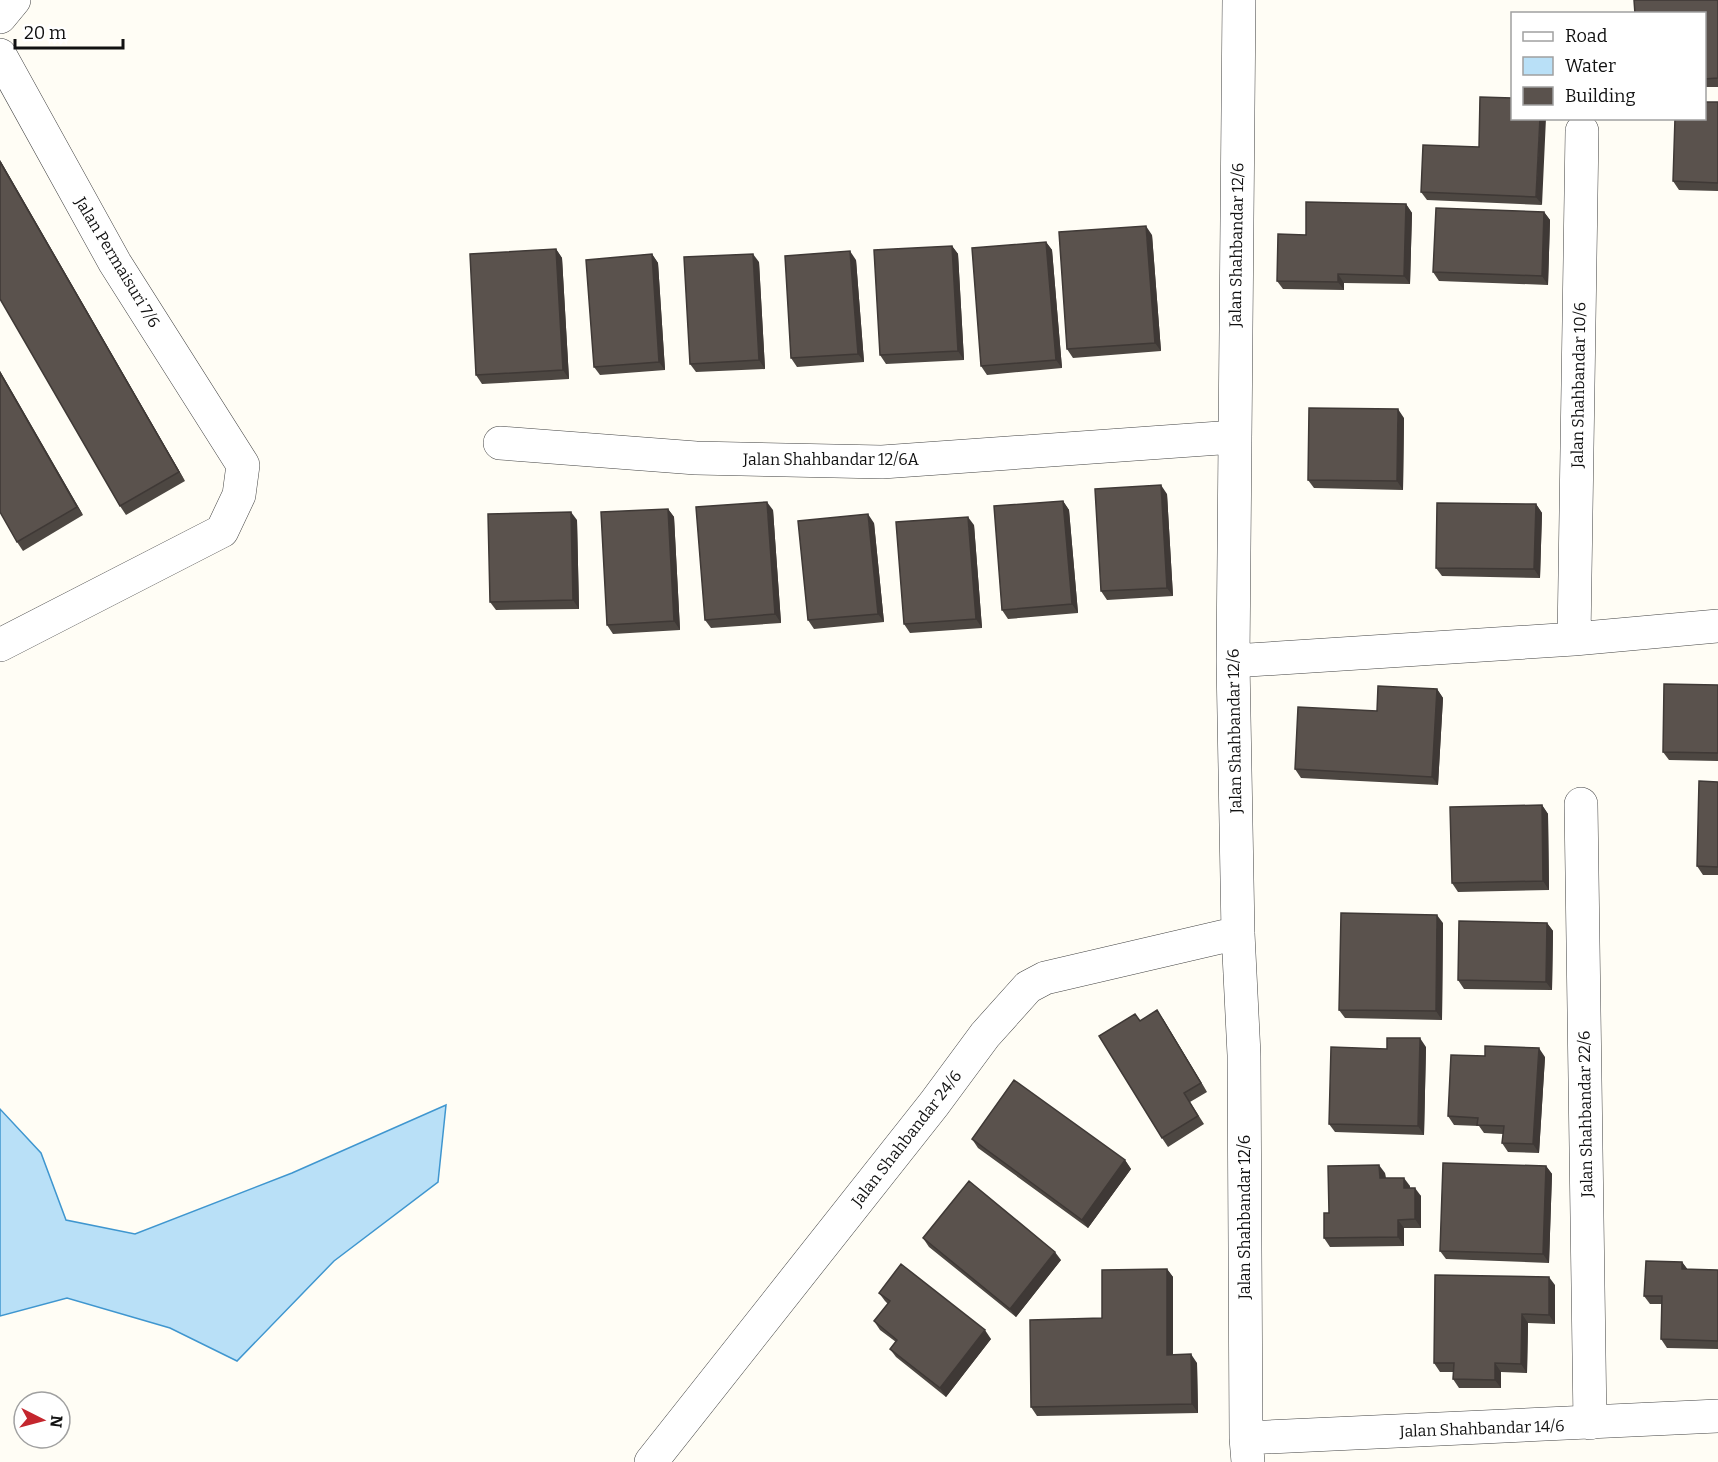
<svg xmlns="http://www.w3.org/2000/svg" width="1718" height="1462" viewBox="0 0 1718 1462" font-family="Bitter,serif">
<style>
.water{fill:#b9e0f7;stroke:#3f96cf;stroke-width:1.5}
.lines{fill:none;stroke-linecap:round;stroke-linejoin:round}
.street-casing{stroke:#444;stroke-width:34}
.street{stroke:#fff;stroke-width:33}
.wall{fill:#4d4742}
.shaded-wall{fill:#3f3936}
.building{fill:#5a524d;stroke:#3f3936;stroke-width:1.5}
.labels{text-anchor:middle;stroke-width:6;stroke-linejoin:round;paint-order:stroke}
.street-label{font-size:16px;fill:#111;stroke:#fff}
</style>
<rect width="100%" height="100%" fill="#fffdf5"/>
<path class="water" d="M446,1105l-8,77 -104,79 -97,100 -67,-33 -103,-30 -67,18v-207l41,44 25,67 69,14 157,-61z"/>
<g class="lines">
<g class="street-casing">
<path id="street" d="M1239,0l-6,661 5,272 6,122 2,383 2,24
M0,17l14,-17
M0,55l115,208 128,202 -4,30 -17,36 -222,114
M500,443l196,15 186,4 352,-25
M1574,639l8,-508
M1233,661l341,-22 144,-13
M1581,804l9,619
M1246,1438l472,-22
M651,1462l283,-358 51,-69 43,-48 17,-9 193,-45"/>
</g>
<use href="#street" class="street"/>
</g>
<path class="wall" d="M1718,0v87h-14v-73z
M1480,97l62,108 -115,-5 -6,-8 58,-45z
M1718,102v89l-39,-1 -6,-9z
M0,160l185,321 -59,34 -6,-9z
M1406,204l6,9 -2,71 -66,-1v7l-61,-1 -6,-8 29,-46z
M1544,212l6,8 -2,65 -109,-4 -6,-9z
M1152,235l9,116 -88,7 -6,-9z
M1046,242l6,8 10,118 -75,7 -6,-9z
M952,246l6,8 6,106 -78,4 -6,-9z
M556,249l6,9 7,121 -87,5 -6,-9z
M652,254l6,9 7,107 -65,5 -6,-8z
M856,260l8,102 -67,5 -6,-9z
M759,262l6,107 -69,3 -6,-8z
M0,371l83,144 -60,36 -6,-9z
M1404,418l-1,72 -89,-2 -6,-8z
M1167,494l6,102 -66,4 -6,-9z
M1063,501l6,9 9,103 -70,6 -6,-9z
M1536,504l6,9 -2,65 -98,-2 -6,-8z
M668,509l6,8 6,113 -67,4 -6,-9z
M773,510l8,113 -70,5 -6,-8z
M577,520l2,89 -83,1 -6,-8z
M874,523l10,99 -70,7 -6,-9z
M974,525l8,103 -72,5 -6,-9z
M1718,685v76l-49,-1 -6,-8z
M1437,689l6,9 -5,87 -137,-7 -6,-9 82,-58z
M1718,782v93h-15l-6,-9z
M1542,805l6,9 1,76 -91,2 -6,-9z
M1443,923l-1,97 -97,-2 -6,-8z
M1547,923l6,8 -1,59 -88,-1 -6,-9z
M1135,1014l5,7 23,-2 44,73 -17,10 14,22 -36,23 -6,-9z
M1426,1047l-2,88 -89,-3 -6,-8 58,-75z
M1545,1057l-6,96 -31,-1 -6,-9 1,-9 -19,-1 -5,-7 -25,-1 -6,-9z
M972,1139l153,21 6,9 -43,59 -110,-80z
M1546,1166l6,8 -3,89 -103,-4 -6,-8z
M1385,1173l1,5 24,8v2l11,8v32h-17v18l-74,1 -6,-9 5,-25z
M923,1238l138,22 -45,57 -87,-70z
M1682,1262l6,8h30v79l-51,-1 -6,-9 1,-35h-12l-6,-8z
M1167,1269l6,8v78l24,8 1,50 -161,3 -6,-9 71,-89z
M1555,1285v39l-27,-1 -1,50 -26,-1v16h-42l-6,-9v-7h-13l-6,-9z
M879,1293l112,46 -45,58 -50,-40 -6,-8 6,-7 -16,-12 -6,-9 14,-17 -3,-3z"/>
<path class="shaded-wall" d="M1540,118h6l-4,87 -6,-8z
M0,160l185,321 -6,-9 -179,-310z
M1406,204l6,9 -2,71 -6,-8z
M1544,212l6,8 -2,65 -6,-9z
M1146,226l6,9 9,116 -6,-8z
M1046,242l6,8 10,118 -6,-8z
M952,246l6,8 6,106 -6,-9z
M556,249l6,9 7,121 -6,-9z
M850,251l6,9 8,102 -6,-8z
M652,254l6,9 7,107 -6,-8z
M753,254l6,8 6,107 -6,-9z
M1338,274l6,9v7l-6,-8z
M0,371l83,144 -6,-8 -77,-134z
M1398,409l6,9 -1,72 -6,-9z
M1161,485l6,9 6,102 -6,-8z
M1063,501l6,9 9,103 -6,-9z
M767,502l6,8 8,113 -6,-9z
M1536,504l6,9 -2,65 -6,-9z
M668,509l6,8 6,113 -6,-9z
M571,512l6,8 2,89 -6,-9z
M868,514l6,9 10,99 -6,-8z
M968,517l6,8 8,103 -6,-9z
M1437,689l6,9 -5,87 -6,-8z
M1542,805l6,9 1,76 -6,-9z
M1437,915l6,8 -1,97 -6,-9z
M1547,923l6,8 -1,59 -6,-8z
M1157,1010l6,9 44,73 -6,-9z
M1420,1038l6,9 -2,88 -6,-9z
M1539,1048l6,9 -6,96 -6,-9z
M1125,1160l6,9 -43,59 -6,-8z
M1379,1165l6,8 1,14 -6,-9z
M1546,1166l6,8 -3,89 -6,-9z
M1404,1178l6,8v10l-6,-8z
M1415,1188l6,8v32l-6,-9z
M1398,1220l6,8v18l-6,-9z
M1055,1252l6,8 -45,57 -6,-8z
M1682,1262l6,8 -6,-1z
M1167,1269l6,8v86l-6,-8z
M1549,1277l6,8v39l-6,-9z
M1522,1314l6,9 -1,50 -6,-9z
M985,1330l6,9 -45,58 -6,-9z
M1191,1354l6,9 1,50 -6,-9z
M1495,1363l6,9v16l-6,-8z"/>
<path class="building" d="M1634,0h84v78l-14,1v-65h-69z
M1480,97l32,1v20h28l-4,79 -115,-5 2,-47 56,2z
M1704,102h14v81l-45,-2 2,-63h29z
M0,162l179,310 -59,34 -120,-207z
M1306,202l100,2 -2,72 -66,-2v8l-61,-1 1,-47 28,1z
M1436,208l108,4 -2,64 -109,-4z
M1146,226l9,117 -88,6 -8,-117z
M1046,242l10,118 -75,6 -9,-118z
M952,246l6,105 -78,4 -6,-105z
M556,249l7,121 -87,5 -6,-121z
M850,251l8,103 -67,4 -6,-102z
M652,254l7,108 -65,5 -8,-107z
M753,254l6,106 -69,4 -6,-107z
M0,373l77,134 -60,35 -17,-30z
M1309,408l89,1 -1,72 -89,-1z
M1161,485l6,103 -66,3 -6,-102z
M1063,501l9,103 -70,6 -8,-104z
M767,502l8,112 -70,6 -9,-113z
M1437,503l99,1 -2,65 -98,-1z
M668,509l6,112 -67,4 -6,-113z
M571,512l2,88 -83,2 -2,-88z
M868,514l10,100 -70,6 -10,-99z
M968,517l8,102 -72,5 -8,-102z
M1664,684l54,1v68l-55,-1z
M1378,686l59,3 -5,88 -137,-8 3,-62 79,4z
M1699,781l19,1v85l-21,-1z
M1542,805l1,76 -91,2 -2,-76z
M1341,913l96,2 -1,96 -97,-1z
M1459,921l88,2 -1,59 -88,-2z
M1157,1010l44,73 -17,10 14,23 -36,22 -63,-102 36,-22 5,7z
M1387,1038h33l-2,88 -89,-2 2,-77 56,2z
M1485,1046l54,2 -6,96 -31,-1 2,-17 -27,-1 1,-7 -30,-2 3,-61 34,1z
M1014,1080l111,80 -43,60 -110,-81z
M1443,1163l103,3 -3,88 -103,-3z
M1379,1165l1,13h24v10h11v31l-17,1v17l-74,1v-25h5l-1,-47z
M969,1181l86,71 -45,57 -87,-71z
M1646,1261l36,1v7l36,1v71l-57,-2 1,-43h-18z
M901,1264l84,66 -45,58 -50,-39 7,-9 -23,-19 16,-20 -11,-8z
M1167,1269v86l24,-1 1,50 -161,3 -1,-87 72,-2v-48z
M1435,1275l114,2v38l-27,-1 -1,50 -26,-1v17l-42,-1 1,-16h-20z"/>
<g class="labels">
<g class="street-label">
<text transform="translate(1236 245) rotate(-89)" y="6">Jalan Shahbandar 12/6</text>
<text transform="translate(118 262) rotate(59)" y="6">Jalan Permaisuri 7/6</text>
<text transform="translate(1578 385) rotate(-89)" y="6">Jalan Shahbandar 10/6</text>
<text x="831" y="465">Jalan Shahbandar 12/6A</text>
<text transform="translate(1234 731) rotate(-91)" y="6">Jalan Shahbandar 12/6</text>
<text transform="translate(1585 1114) rotate(-91)" y="6">Jalan Shahbandar 22/6</text>
<text transform="translate(906 1138) rotate(-52)" y="6">Jalan Shahbandar 24/6</text>
<text transform="translate(1244 1217) rotate(-90)" y="6">Jalan Shahbandar 12/6</text>
<text transform="translate(1482 1428) rotate(-2)" y="6">Jalan Shahbandar 14/6</text>
</g>
</g>
<rect x="1511" y="12" width="195" height="108" fill="#ffffff" stroke="#a0a0a0" stroke-width="1.5"/>
<rect x="1523" y="32" width="30" height="9" fill="#ffffff" stroke="#a0a0a0" stroke-width="1.5"/>
<text x="1565" y="42" font-size="18" fill="#111111">Road</text>
<rect x="1523" y="57" width="30" height="18" fill="#b9e0f7" stroke="#a0a0a0" stroke-width="1.5"/>
<text x="1565" y="72" font-size="18" fill="#111111">Water</text>
<rect x="1523" y="87" width="30" height="18" fill="#5a524d" stroke="#a0a0a0" stroke-width="1.5"/>
<text x="1565" y="102" font-size="18" fill="#111111">Building</text>
<g transform="translate(42 1420) rotate(96)"><circle r="28" fill="#ffffff" stroke="#a0a0a0" stroke-width="1.5"/>
<path d="M0-4.5L10 22L0 15L-10 22Z" fill="#c4262e"/>
<text y="-9" font-size="16" font-weight="bold" text-anchor="middle" fill="#111111">N</text>
</g>
<path d="M15 39v9h108v-9" fill="none" stroke="#111111" stroke-width="3"/>
<text x="24" y="39" font-size="18" fill="#111111" stroke="#ffffff" stroke-width="4.5" paint-order="stroke">20 m</text>
</svg>
